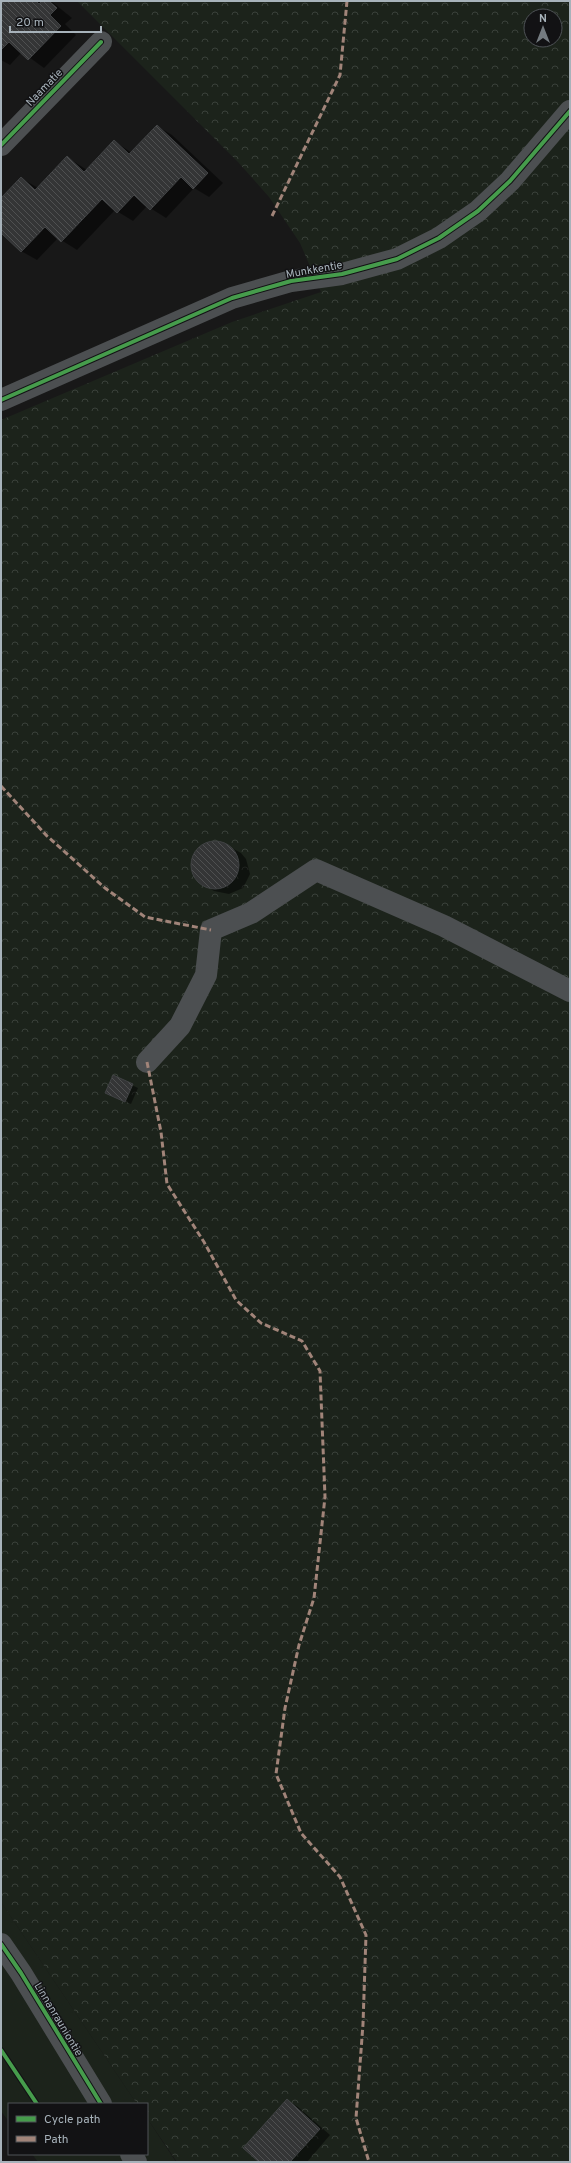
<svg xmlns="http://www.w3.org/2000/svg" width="571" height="2163" viewBox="0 0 571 2163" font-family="Overpass,sans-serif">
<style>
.green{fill:#1c231b}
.forest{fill:url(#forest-crowns);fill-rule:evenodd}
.shadow{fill:#0007}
.building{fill:url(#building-back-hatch);stroke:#404244}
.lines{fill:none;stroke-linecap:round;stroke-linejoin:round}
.minor{stroke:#4c4f51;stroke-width:22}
.quiet{stroke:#a18479;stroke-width:3;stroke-dasharray:6 3;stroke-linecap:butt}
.cycleway-casing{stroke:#121214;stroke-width:6}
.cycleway{stroke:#469c4c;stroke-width:4}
.labels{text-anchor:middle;stroke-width:3;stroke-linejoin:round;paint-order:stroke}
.street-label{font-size:11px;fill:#a7b2ba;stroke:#121214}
</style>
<defs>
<pattern id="forest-crowns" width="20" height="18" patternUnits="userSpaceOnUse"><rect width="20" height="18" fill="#1c231b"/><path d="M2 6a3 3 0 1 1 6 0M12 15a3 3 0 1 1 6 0" fill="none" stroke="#3a413a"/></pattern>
<pattern id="building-back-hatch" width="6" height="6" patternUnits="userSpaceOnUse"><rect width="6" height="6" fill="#343536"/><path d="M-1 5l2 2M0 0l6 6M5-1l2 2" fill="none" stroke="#4f5051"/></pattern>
</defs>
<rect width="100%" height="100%" fill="#181818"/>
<path class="green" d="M1,1902l136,202h-128v18l-8,-11z
M147,2118l29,44h-138l-6,-8h115z"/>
<path class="forest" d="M77,1h493v2161h-393l-30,-44v-14h-10l-136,-202v-1482l231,-98 89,-30 -21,-49 -31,-46 -31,-35zM531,16h24v24h-24z"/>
<path class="shadow" d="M1,1h50l21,17 -7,6 11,11 -32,33 -22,-16 -12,13 -9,-5z
M157,126l15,9 51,48 -14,14 -15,-9 -28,30 -19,-12 -14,15 -18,-11 -38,40 -19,-12 -21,22 -16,-9 -20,-19v-33l20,-21 17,10 29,-31 20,13 27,-29 18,12z
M216,842l14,5 11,6 5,6 4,15 -7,14 -14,6 -15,-3 -11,-7 -10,-12 -1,-7 4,-14 12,-8z
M113,1076l25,12 -7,16 -20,-8z
M287,2100l11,7 32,28 -23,27h-46z"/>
<path class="building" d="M1,1h35l3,3 3,-3h7l8,7 -7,7 11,11 -33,34 -19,-18 -8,8z
M157,125l51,48 -15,16 -12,-12 -31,33 -16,-15 -17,18 -15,-14 -41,43 -16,-15 -24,25 -20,-19v-35l20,-21 14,13 32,-34 17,16 30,-32 15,14z
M191 865a24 24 0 1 1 48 0a24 24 0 1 1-48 0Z
M113,1075l20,9 -8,18 -20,-9z
M287,2099l33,30 -30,33h-31l-16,-14z"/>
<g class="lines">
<path class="minor" d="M1,145l100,-103
M1,400l231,-102 59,-17 51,-7 55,-15 42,-21 39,-27 32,-30 60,-70
M147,1062l33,-36 26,-51 5,-45 40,-17 65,-43 128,56 126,65
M1,1944l20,29 80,131
M131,2154l5,8"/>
<path class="quiet" d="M272,216l68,-141 7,-74
M1,786l46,50 58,52 40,29 66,13
M147,1062l14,70 6,52 37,58 32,58 25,23 41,18 18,30 5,126 -11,101 -15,47 -14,63 -9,66 25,59 39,44 26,58 -3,89 -7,94 13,44"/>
<g class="cycleway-casing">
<path id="cycleway" d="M1,145l100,-103
M1,400l231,-102 59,-17 51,-7 55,-15 42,-21 39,-27 32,-30 60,-70
M1,1944l20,29 80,131
M1,2050l36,54"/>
</g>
<use href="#cycleway" class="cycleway"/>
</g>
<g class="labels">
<g class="street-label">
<text transform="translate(44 87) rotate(-46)" y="4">Naamatie</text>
<text transform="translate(314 269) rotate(-10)" y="4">Munkkentie</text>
<text transform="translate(59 2019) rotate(59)" y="4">Linnanrauniontie</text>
</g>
</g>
<rect width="571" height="2163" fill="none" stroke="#a7b2ba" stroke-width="4"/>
<rect x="8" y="2103" width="140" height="52" fill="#121214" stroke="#4e5256"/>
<rect x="16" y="2116" width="20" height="6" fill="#469c4c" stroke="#4e5256"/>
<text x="44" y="2123" font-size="12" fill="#a7b2ba">Cycle path</text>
<rect x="16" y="2136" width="20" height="6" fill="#a18479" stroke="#4e5256"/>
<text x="44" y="2143" font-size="12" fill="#a7b2ba">Path</text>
<g transform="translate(543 28)"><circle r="19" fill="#121214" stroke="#4e5256"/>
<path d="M0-3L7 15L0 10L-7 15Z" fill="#757c81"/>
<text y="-6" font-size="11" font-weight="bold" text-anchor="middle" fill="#a7b2ba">N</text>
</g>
<path d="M10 26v6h91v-6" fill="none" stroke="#a7b2ba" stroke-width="2"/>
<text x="16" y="26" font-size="12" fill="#a7b2ba" stroke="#121214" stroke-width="3" paint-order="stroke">20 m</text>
</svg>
